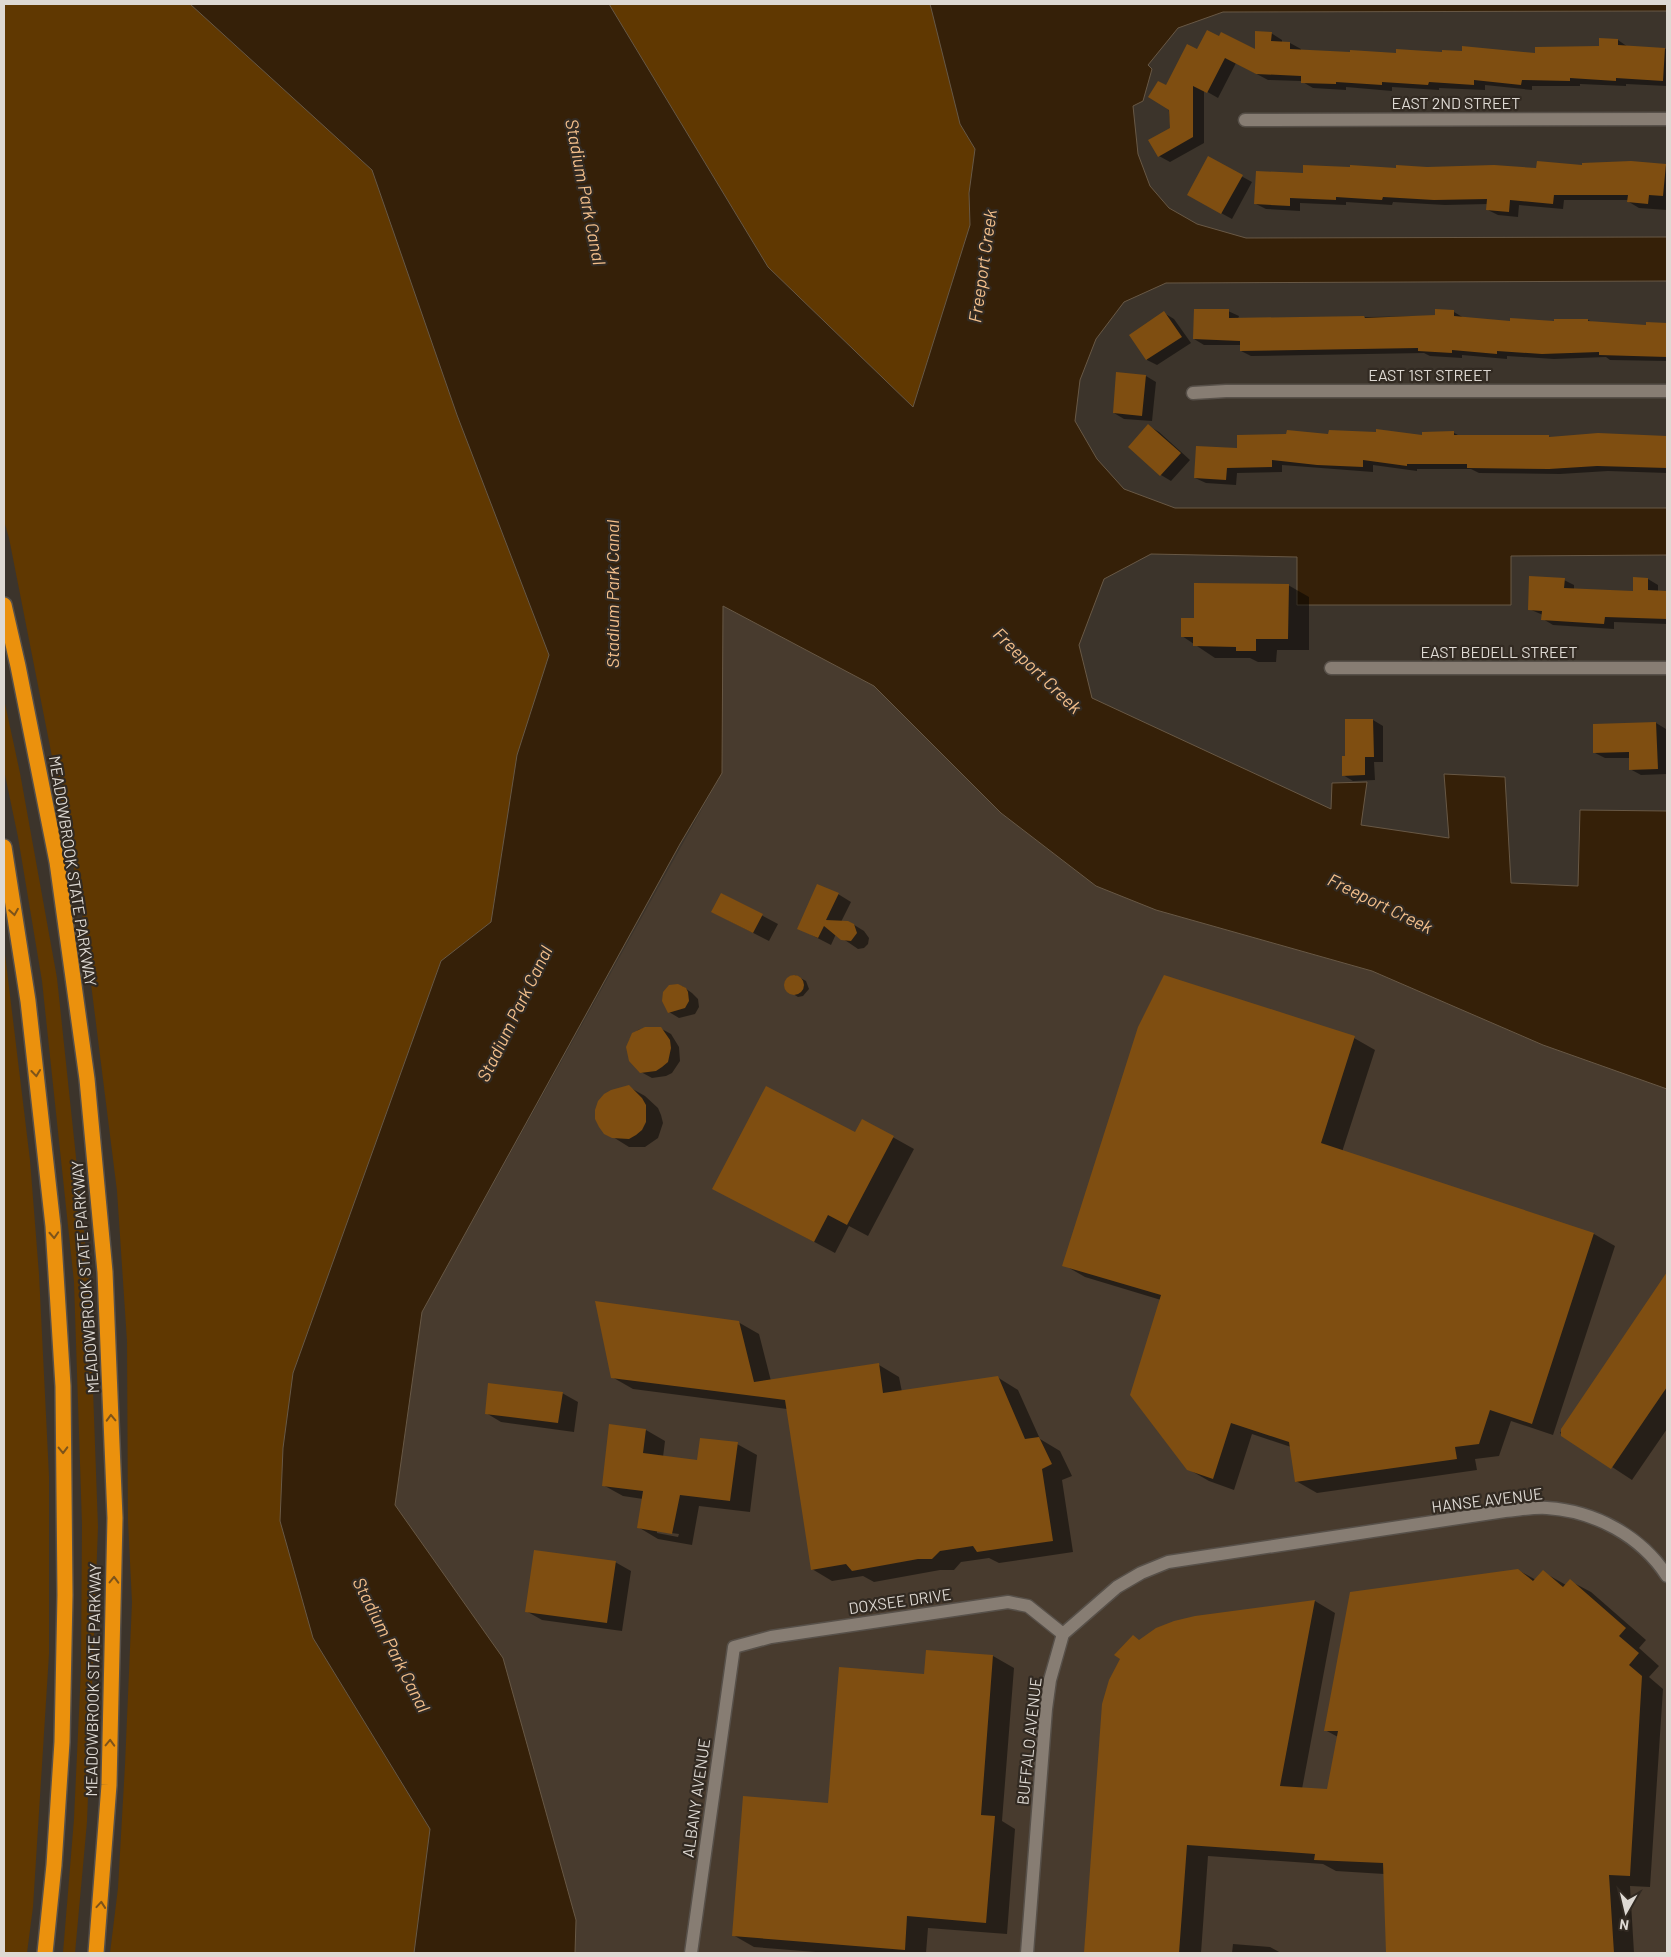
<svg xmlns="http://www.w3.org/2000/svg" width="1671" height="1957" viewBox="0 0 1671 1957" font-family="Barlow,sans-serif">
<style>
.built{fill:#483b2e}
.green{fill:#603801}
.water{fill:#352008;stroke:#685845}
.shadow{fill:#0007;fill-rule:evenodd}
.building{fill:#7f4e11}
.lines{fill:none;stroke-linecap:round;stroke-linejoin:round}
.minor-casing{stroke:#575049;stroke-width:15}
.motorway-casing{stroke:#575049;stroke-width:18}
.minor{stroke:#877d73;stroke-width:12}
.motorway{stroke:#eb910d;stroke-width:15}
.oneway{stroke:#7c531a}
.labels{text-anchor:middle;stroke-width:4.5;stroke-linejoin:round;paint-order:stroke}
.street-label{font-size:16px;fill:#ded9d3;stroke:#322a22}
.water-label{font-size:18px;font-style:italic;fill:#f3bf8b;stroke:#322a22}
</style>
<rect width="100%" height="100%" fill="#3c342b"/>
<path class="built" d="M723,606l151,80 127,127 95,73 60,24 216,61 171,74 124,44v864h-1092l1,-33 -181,-415 27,-193 300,-539z"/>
<path class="green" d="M4,4h186l182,166 85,245 92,240 -32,100 -26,167 -50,39 -148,412 -10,75 30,190 117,191 -16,124h-304l8,-65 7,-123 7,-163 -4,-81 -1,-180 -10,-150 -36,-287 -72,-366 -5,-17z
M609,4h321l30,120 15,25 -6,44 1,32 -57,182 -145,-140z
M4,699l16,74 37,205 32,302 9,247 -11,295 -12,131h-12l11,-134 7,-150 1,-145 -8,-242 -32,-301 -24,-144 -14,-67z
M4,946l26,214 9,114 10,202v178l-16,253 -6,46h-23z"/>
<path class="water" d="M190,4h419l159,263 145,140 57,-182 -1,-32 6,-44 -15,-25 -30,-120h737v7l-444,1 -45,16 -30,37 4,4 -9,32 -10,5 5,48 12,32 19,22 28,16 49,14 421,-1v44l-501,2 -42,19 -28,37 -16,41 -5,41 22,38 27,30 51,19h492v47l-156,1v49h-214v-48l-146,-3 -47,25 -25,66 13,53 239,111 1,-26 35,-1 -6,43 88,13 -5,-64 61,3 6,106 67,3 2,-76 87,1v278l-124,-44 -171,-74 -216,-61 -60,-24 -95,-73 -127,-127 -151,-80 -1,167 -42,71 -258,468 -27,193 108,153 73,262 -1,33h-161l16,-124 -117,-191 -33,-117 3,-73 10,-75 148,-412 50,-39 26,-167 32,-100 -92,-240 -85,-245z"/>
<path class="shadow" d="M1271,33l11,7v3h8l11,6v2l96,4 46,-2 94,1 63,-6 18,-8 10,7 39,2v37l-41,-2v2l-46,-2v2h-48v4l-47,-5v5l-46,-2v2l-47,-3v4l-46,-4v3l-33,-2 -12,-7 -33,-1 -32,-17 -18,35 -14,-8v53l-34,19 -11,-6 12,-27 -5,-42 32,-37 58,1z
M1208,158l44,24 -20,37 -44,-24z
M1631,162l36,4v44l-28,-2 -10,-6v-2h-65l-1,9 -44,-4 -1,12 -20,-2 -10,-5v-6l-43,1 -52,-3 -1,3 -46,-3v3l-46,-2v8l-34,-2 -10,-5 48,-30 123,-6 111,1z
M1228,311l11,5 -1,3 198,-3 18,-4 10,6 47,4 77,-2 4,2 55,4v-3l20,1v37l-57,-1 -4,-3 -52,2 -47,-3v3l-45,-4v3l-32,-2 -6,-3 -173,3 -10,-5v-6h-37l-10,-6z
M1164,313l10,6 17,24 -34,22 -10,-5 -16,-25z
M1146,376l10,6 -4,39 -28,-2 -10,-6z
M1149,426l10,6 31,28 -19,21 -10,-6 -31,-28z
M1424,433h30l6,3h88l3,2 47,-3 69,2v36l-59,-2 -48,3 -81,-1 -8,-4h-54v2l-44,-6v7l-91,-7v7l-45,1 -1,12 -30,-2 -11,-5 43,-28 92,-15 94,2z
M1648,579l10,6v7h9v32l-53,-2v7l-61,-4 -10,-6v-4l-14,-6 35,-29 10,5v5l60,3z
M1288,585l21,12v53h-32l-1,12h-18l-8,-4h-35l-33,-22 13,-16z
M1373,720l10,6v36h-9l1,18 -22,1 -10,-6 4,-18z
M1656,723l10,6 1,45 -26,1 -11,-6v-11h-25l-10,-5z
M722,894l56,30 -9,17 -41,-21z
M838,894l13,8 -10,20 10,1 13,8 5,7 -1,6 -4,4 -6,1 -22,-15 -5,11 -33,-17z
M795,975l11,6 3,8 -6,7 -5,1 -11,-7 -2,-9 4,-4z
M682,986l10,7 6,6 1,8 -4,7 -16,4 -10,-6z
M645,1028h15l11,6 8,13 1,14 -8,12 -6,3 -14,2 -11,-6 -11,-11 -2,-7 1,-14 9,-10z
M1354,1038l21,12 -33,102 252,82 21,12 -62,189 -42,-14 -12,35 -24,3 2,11 -160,23 -21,-12 -5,-34 -39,-13 -18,56 -25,-9 -21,-12 -27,-169 -76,-23 -21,-12z
M629,1087l16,9 13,12 3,7 2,8 -5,15 -13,9h-16l-16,-10z
M862,1120l52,29 -46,87 -19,-10 -14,27 -122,-65 142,-54z
M1667,1274v155l-35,51 -72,-47z
M738,1322l21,12 12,47 108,-16 20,12 3,15 95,-15 21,13 22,49 20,12 12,25 -10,4 11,72 -74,11 -10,-5 -28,4 -7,8h-14l-66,12 -11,-6 -31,5 -20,-12 -25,-160 -154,-20 -21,-12z
M562,1393l16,9 -4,30 -73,-10 -15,-9z
M646,1430l19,11 -2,16 36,4 38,-17 20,11 -7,57 -51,-6 -7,39 -34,-6 -20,-12 5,-28 -20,-3 -20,-11zM657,1531l22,3 -1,3 -21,-4z
M615,1562l16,9 -9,60 -80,-11 -16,-9z
M1518,1570l18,10 7,-8 23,13 4,-4 21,11 55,48 -7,8 20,18 -10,11 14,12 -13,198 -20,-1 4,67h-246l-4,-79 -48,-3 -13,-7 -115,-8 -7,97h-115l17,-249 37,-63 55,-24 120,-16 20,12 -33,176 26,2 10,-54 -13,-7z
M928,1651l65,5 21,12 -12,153 13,8 -8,105 -79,-6 -2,25h-98l-74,-6 -21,-12 192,-260z
M1233,1944l37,3 11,6h-49z"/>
<path class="building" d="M1207,30l12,6 2,-4 34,17v-18l17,1 -1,9 19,1v7l60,3v-2l46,3v-4l46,3v-2l20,1v-5l73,7v-6l64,-1v-8l19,1v6l47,3 -2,33 -47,-3v3l-46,-3v3l-48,-1 -1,5 -47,-5v5l-45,-3 -1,3 -46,-3v3l-46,-3v2l-35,-1v-7l-45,-2 -31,-16 -18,35 -14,-7v51l-35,20 -10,-17 22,-12 -1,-18 -21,-13 10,-16 8,4 21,-41 10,5z
M1208,156l35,19 -22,39 -34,-19z
M1537,161l45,4v-2l49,-2 35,3 -3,32 -14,-1 -1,9 -21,-2 1,-7h-74l-1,9 -43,-4 -1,12 -23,-2 1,-11 -53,1 -51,-3 -1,3 -46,-3v3l-46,-2v8l-36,-2 2,-33 47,2v-8l47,2v-2l46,3v-3l31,2 67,-2 42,3z
M1194,309h35v9l135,-2 1,2 70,-3v-6l19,1v6l56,5v-3l44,3v-2h34v2l58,4v-3l21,1v34l-68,-2v-3l-57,2 -45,-3v3l-45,-4v3l-34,-2v-3l-178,3v-10l-47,-2z
M1164,311l18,26 -36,23 -17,-25z
M1116,372l30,3 -4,41 -29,-3z
M1148,424l33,29 -21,23 -32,-29z
M1376,429l46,6v-3l32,-1v4h95v2l49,-4 69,3v32l-70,-2 -48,3 -82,-1v-4h-60v2l-44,-6v7l-46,-2 -45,-5v7l-45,1 -1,12 -32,-2 2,-32 41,2v-13l49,-1 1,-4 41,4 1,-4 47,2z
M1529,576l36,2 -1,10 69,3v-14l15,1v12l19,1v28l-62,-2 -1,7 -63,-4 1,-9 -14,-1z
M1194,583l95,1 -1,55h-32v12h-20v-4l-43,-1v-9h-12v-19h13z
M1345,719h28l1,38h-9v18l-23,1v-20h3z
M1656,722l2,47 -29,1v-18l-36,1v-29z
M817,884l22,9 -13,27 22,1 6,3 3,9 -6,8 -10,-1 -17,-14 -6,12 -21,-9z
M721,893l42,21 -10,19 -42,-21z
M784 985a10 10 0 1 1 20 0a10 10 0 1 1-20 0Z
M1164,975l191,61 -34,107 273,90 -62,191 -42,-14 -11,34 -24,3 2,12 -162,23 -6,-40 -58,-19 -18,56 -26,-9 -57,-75 31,-100 -99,-29 76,-239z
M678,984l8,4 2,4 1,9 -4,7 -17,5 -6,-12 1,-9 6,-7z
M645,1027h16l9,13 1,8 -3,14 -6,5 -6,4 -16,2 -11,-12 -3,-14 6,-14z
M629,1085l13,13 4,7v17l-4,8 -6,5 -7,4 -17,-1 -8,-4 -5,-7 -4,-8v-9l3,-9 6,-7 7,-4z
M766,1086l89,46 7,-13 32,17 -47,89 -19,-10 -14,27 -102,-53z
M1667,1272v115l-56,82 -50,-33v-7z
M595,1301l144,20 15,61 125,-19 4,30 115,-17 27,63 14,-2 13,27 -10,5 11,72 -76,11 -4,-6 -33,5 -8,8h-14l-66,12 -6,-7 -35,6 -26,-170 -174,-22z
M488,1383l75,9 -5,31 -73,-9z
M609,1424l37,5 -3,24 54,7 3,-22 38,4 -8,59 -50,-6 -8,39 -35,-6 6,-37 -41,-5z
M534,1550l82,11 -9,62 -82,-11z
M1518,1569l15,12 10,-11 20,17 7,-8 56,49 -7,8 20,17 -10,12 13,11 -12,200 -21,-1 5,78h-228l-3,-90 -69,-3 1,-6 -128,-9 -8,108h-95l18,-249 7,-24 11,-21 -6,-4 19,-20 6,5 17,-12 18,-7 21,-5 120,-16 -35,186 47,3 11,-58h-14l26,-139z
M926,1650l67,5 -12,160 14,1 -9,107 -79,-7 -2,34 -173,-14 11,-140 85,7 11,-136 85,7z"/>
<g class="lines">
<g class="minor-casing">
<path id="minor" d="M1245,120l422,-1
M1193,393l33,-2h441
M1331,668h336
M691,1953l43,-306 37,-10 237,-35 20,4 35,28
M1027,1953l19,-244 4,-29 13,-46 54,-47 24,-14 27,-11 337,-51c14,-1 28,-4 42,-3 48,3 94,28 120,68"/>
</g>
<g class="motorway-casing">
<path id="motorway" d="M4,605l14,61 39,196 30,217 18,193 10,246 -6,267 -13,168
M4,847l24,154 25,225 10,160 2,209 -3,147 -8,123 -9,88"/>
</g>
<use href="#minor" class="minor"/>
<use href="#motorway" class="motorway"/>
</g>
<defs><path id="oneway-chevron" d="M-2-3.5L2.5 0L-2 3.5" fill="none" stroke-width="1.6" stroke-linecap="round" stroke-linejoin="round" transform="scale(1.25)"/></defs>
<g class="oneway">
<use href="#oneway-chevron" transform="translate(14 912) rotate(81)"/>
<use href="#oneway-chevron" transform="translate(36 1073) rotate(84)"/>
<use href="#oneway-chevron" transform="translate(54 1235) rotate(87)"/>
<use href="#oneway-chevron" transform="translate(111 1418) rotate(-92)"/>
<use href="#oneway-chevron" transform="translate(63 1450) rotate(89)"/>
<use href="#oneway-chevron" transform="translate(114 1580) rotate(-89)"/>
<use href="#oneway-chevron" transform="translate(110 1743) rotate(-88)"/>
<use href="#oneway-chevron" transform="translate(101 1905) rotate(-85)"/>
</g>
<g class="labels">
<g class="street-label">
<text x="1456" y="109">EAST 2ND STREET</text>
<text x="1430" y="381">EAST 1ST STREET</text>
<text x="1499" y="658">EAST BEDELL STREET</text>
<text transform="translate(73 871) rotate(81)" y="6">MEADOWBROOK STATE PARKWAY</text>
<text transform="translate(85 1277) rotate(-94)" y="6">MEADOWBROOK STATE PARKWAY</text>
<text transform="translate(1487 1500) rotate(-7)" y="6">HANSE AVENUE</text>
<text transform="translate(900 1601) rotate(-8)" y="6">DOXSEE DRIVE</text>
<text transform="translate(93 1680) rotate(-89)" y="6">MEADOWBROOK STATE PARKWAY</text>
<text transform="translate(1029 1741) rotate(-84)" y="6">BUFFALO AVENUE</text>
<text transform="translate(696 1798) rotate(-82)" y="6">ALBANY AVENUE</text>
</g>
<g class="water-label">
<text transform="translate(585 192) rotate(79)" y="6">Stadium Park Canal</text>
<text transform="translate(983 266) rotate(-82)" y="6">Freeport Creek</text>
<text transform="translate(613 594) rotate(-90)" y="6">Stadium Park Canal</text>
<text transform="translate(1037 671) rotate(44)" y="6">Freeport Creek</text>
<text transform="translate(1380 904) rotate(26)" y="6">Freeport Creek</text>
<text transform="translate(515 1014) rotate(-64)" y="6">Stadium Park Canal</text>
<text transform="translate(391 1645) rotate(63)" y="6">Stadium Park Canal</text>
</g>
</g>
<rect width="1671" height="1957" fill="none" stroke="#ded9d3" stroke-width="10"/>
<g transform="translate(1626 1912) rotate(188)" stroke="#322a22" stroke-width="4" paint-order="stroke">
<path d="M0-4L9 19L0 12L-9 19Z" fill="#ded9d3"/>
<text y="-8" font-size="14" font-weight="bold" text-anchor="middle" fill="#ded9d3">N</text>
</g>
</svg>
